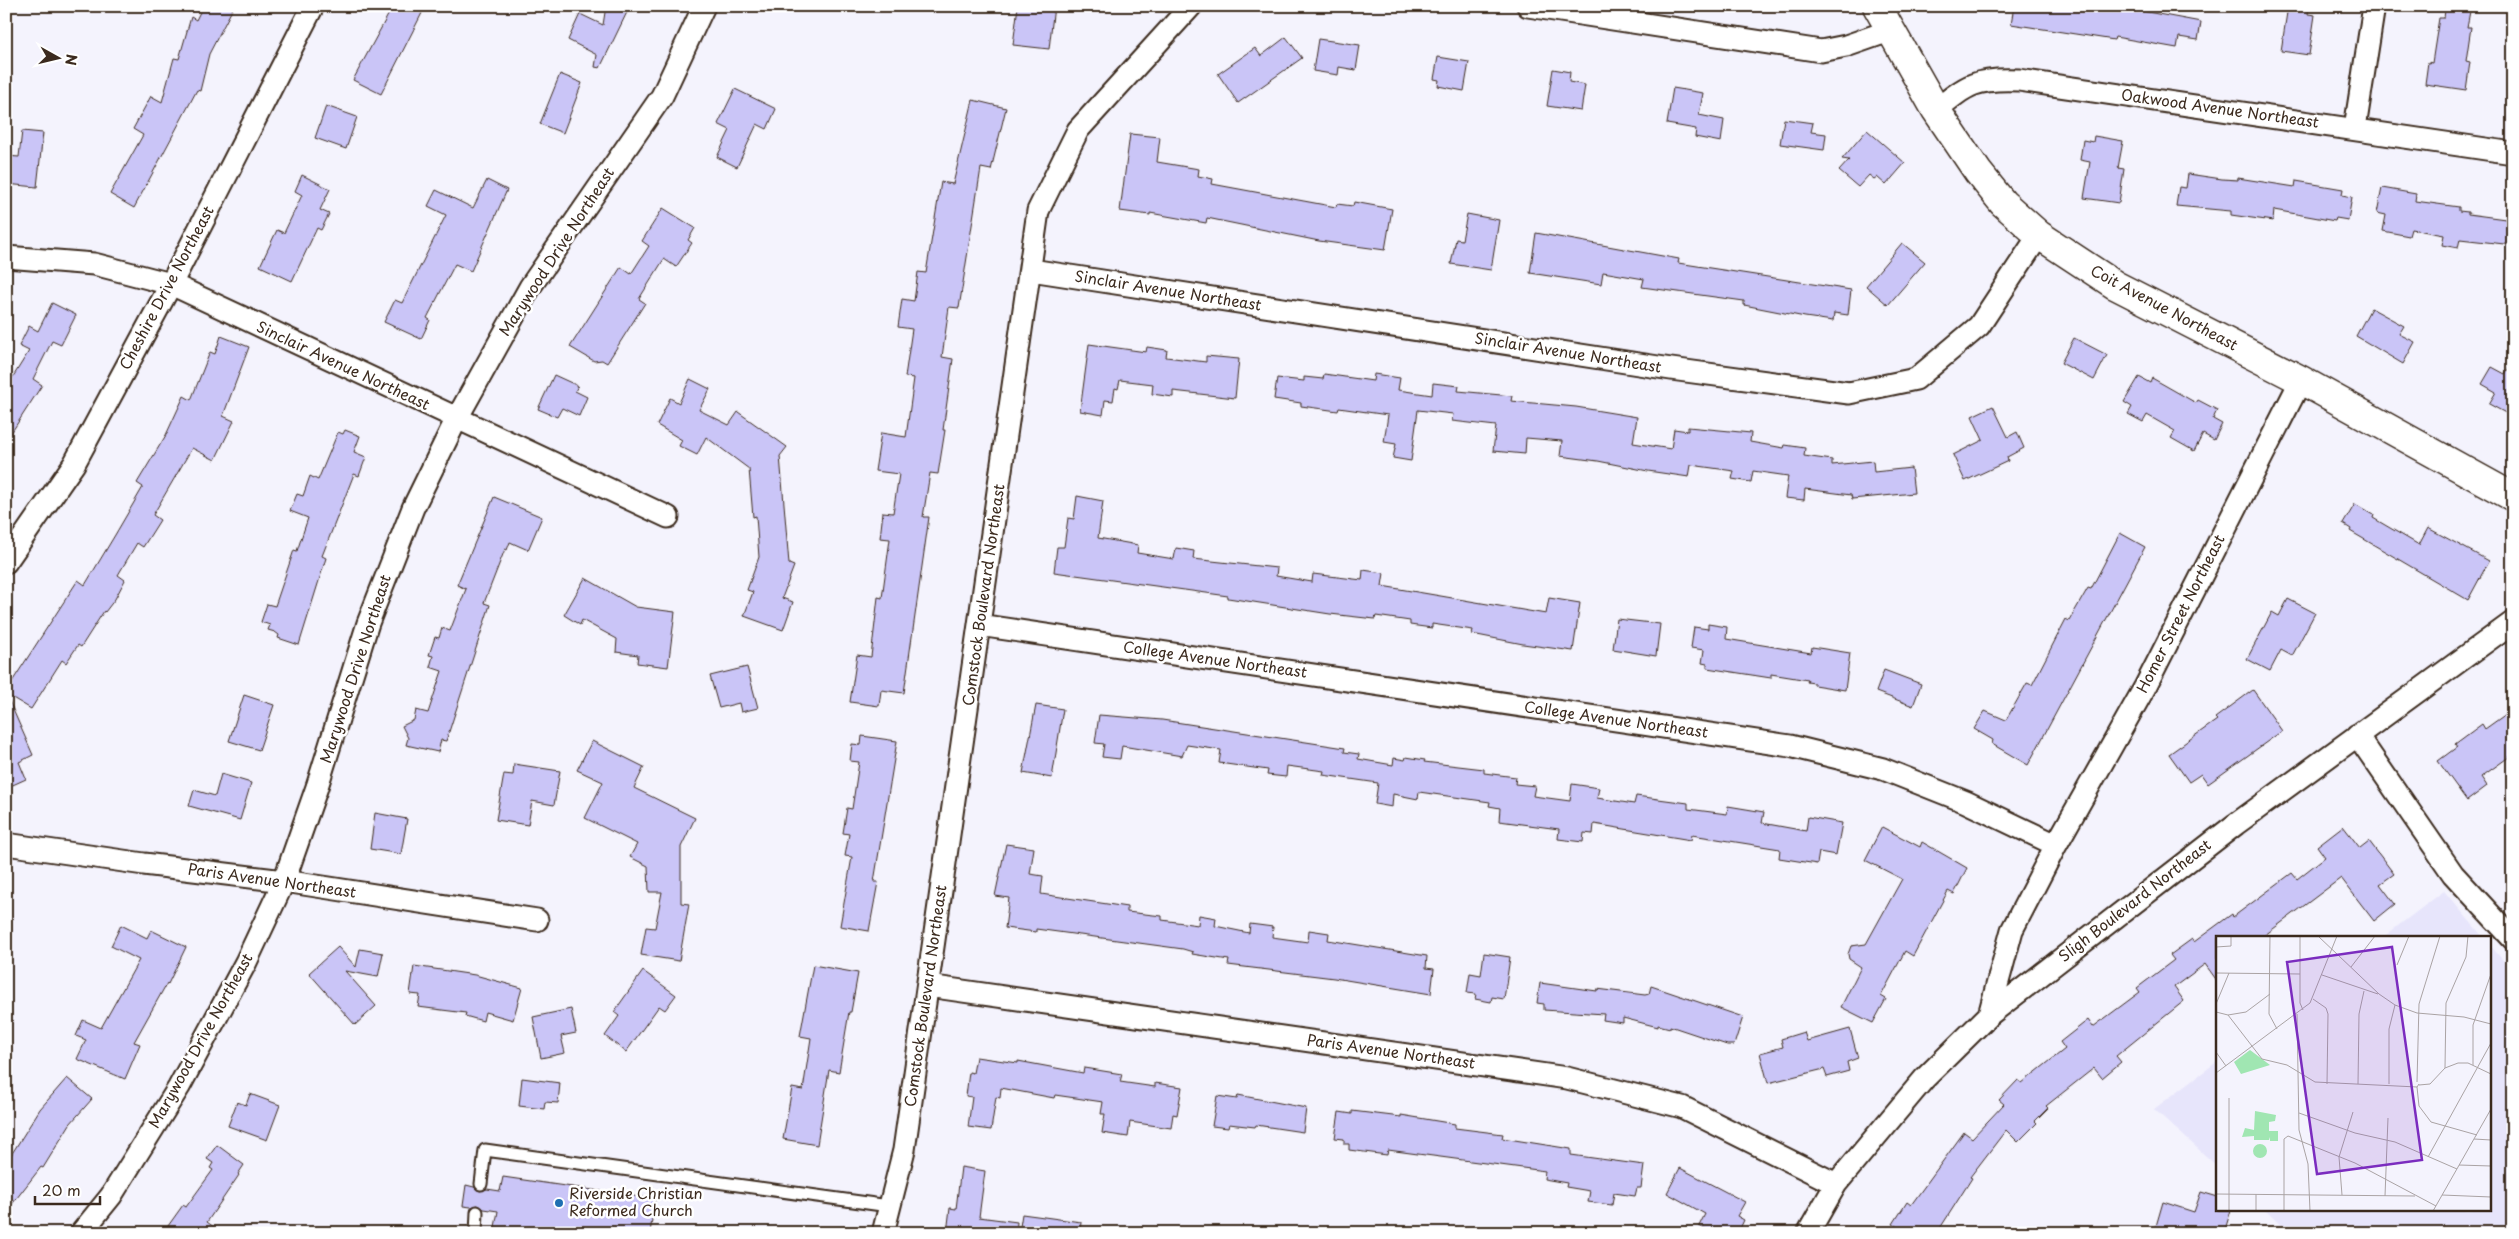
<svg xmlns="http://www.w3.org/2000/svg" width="2519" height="1239" viewBox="0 0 2519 1239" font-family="'Playpen Sans',sans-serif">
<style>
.built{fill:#e7e5fb}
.building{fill:#cac5f7;stroke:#3b2a1e}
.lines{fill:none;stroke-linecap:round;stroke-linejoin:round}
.lane-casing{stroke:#3b2a1e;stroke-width:15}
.street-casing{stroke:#3b2a1e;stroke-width:25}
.secondary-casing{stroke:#3b2a1e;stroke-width:31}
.lane{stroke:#fff;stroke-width:11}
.street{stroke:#fff;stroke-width:21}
.secondary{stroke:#fff;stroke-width:28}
.poi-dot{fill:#1f6fb2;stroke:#fff;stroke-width:2}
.labels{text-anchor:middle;stroke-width:5;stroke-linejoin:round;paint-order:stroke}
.street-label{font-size:15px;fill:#3b2a1e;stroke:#fff}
.poi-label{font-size:15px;fill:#3b2a1e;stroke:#fff;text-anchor:start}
.inset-road{fill:none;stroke:#aaa3a4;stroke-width:1}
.view{fill:#7b2cbf;fill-opacity:0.15;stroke:#7b2cbf;stroke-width:2.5}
.inset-edge{fill:none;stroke:#3b2a1e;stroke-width:2.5}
</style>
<rect width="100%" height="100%" fill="#f4f3fd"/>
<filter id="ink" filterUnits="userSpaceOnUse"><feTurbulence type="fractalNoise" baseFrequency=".02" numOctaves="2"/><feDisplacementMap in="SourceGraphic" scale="10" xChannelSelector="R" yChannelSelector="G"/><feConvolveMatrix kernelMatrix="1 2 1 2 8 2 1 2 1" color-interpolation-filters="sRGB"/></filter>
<g filter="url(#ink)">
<path class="built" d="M2444,891l40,47h-102z
M2490,945l23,27v261h-224l-24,-23h225z
M2218,1061v106l-64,-58z"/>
<path class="building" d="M203,6h31l-25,48 -9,37 -3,-1 -63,118 -24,-14 33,-59 -10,-6 18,-33 11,6 12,-44 5,1 12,-42 5,3z
M393,6h16l13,7 -41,81 -28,-14z
M606,6h24l-30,62 -5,-1 2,-12 -29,-15 12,-26 23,11z
M1018,6h36l-5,43 -36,-4z
M2014,6h60l21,4 1,-4h19l86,16 -3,18 -19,-3 -2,11 -62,-11 -1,3 -103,-16z
M2288,6h21l-1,8 7,1 -6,40 -28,-4z
M2452,6h19l-4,21h4l-5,34 4,1 -4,28 -41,-6 3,-22 4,1 7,-45h5l1,-8 6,1z
M1286,37l16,21 -64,45 -20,-29 37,-26 6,8z
M1318,39l42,6 -4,25 -17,-3 -1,8 -25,-4z
M1438,57l31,5 -5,29 -26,-5 1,-6 -5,-1z
M1553,69l17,3 -1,10 16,3 -4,26 -34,-5z
M560,74l22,9 -19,50 -23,-9z
M1673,88l30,5 -4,22 25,5 -3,22 -26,-5 1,-8 -29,-5z
M735,89l41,20 -9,20 -10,-5 -20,43 -20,-10 13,-27 -12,-6z
M973,100l33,8 -15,62 -10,-2 -22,140 -10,-1 -7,50 11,2 -10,71h2l-7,44 -8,-1 -7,44h6l-25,176 -23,-3 -2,16 -29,-4 7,-47 14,2 7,-60 4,1 8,-59 -10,-1 3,-26 10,1 6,-39 -24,-3 6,-38 25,4 8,-59 -9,-1 7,-48 -14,-2 4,-28 12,2 4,-29 8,1 15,-91 12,2z
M326,106l31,11 -11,32 -31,-11z
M1784,119l29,4 -2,9 15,2 -2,16 -44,-6z
M1867,130l38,33 -19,22 -9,-8 -3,2 -5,-4 -11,12 -19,-16 10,-11 -7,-1z
M22,131l21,2 -6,54 -31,-3v-28l13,1z
M1130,134l30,3 -3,25 42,7 -1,7 15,3 -1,5 124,23 1,-3 16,2 1,-4 38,7 -7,41 -66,-9 -112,-23 -1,5 -56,-10v2l-30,-4z
M2094,136l29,5 -5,27 6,1 -5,34 -35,-5 6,-36 -10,-2 3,-20 10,2z
M2188,174l34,5 16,1v-2l57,9 1,-6 47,8 -1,6 10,2 -4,23 -12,-2 -1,3 -61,-11 -1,11 -42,-6v-4l-55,-5 3,-19 7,1z
M302,175l28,14 -10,21 9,4 -8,16 -4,-2 -25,53 -32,-15 17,-36 7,3 18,-38 -7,-4z
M487,180l20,10 -36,81 -16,-7 -28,54 3,2 -9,19 -37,-17 11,-22 7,3 44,-88 -18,-9 8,-16 37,18z
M2382,188l34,6 -1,7 44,6v4l9,1v2l45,6v25l-53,-6 -2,9 -16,-3 2,-10 -33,-6 -2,7 -26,-5 3,-16 -9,-2z
M663,208l32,20 -7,12 4,3 -16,24 -12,-8 -25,40 6,4 -38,60 -5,-3 -8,1 -24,-14 51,-80 10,7 18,-28 -7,-5z
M1467,214l32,6 -8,50 -40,-6 5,-25 6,1z
M1536,233l143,26 -1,4 173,27 -3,25 -14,-2 -1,8 -28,-4 -61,-12v-4l-102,-14 2,-8 -41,-7 -2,12 -71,-11z
M1902,243l23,19 -37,43 -22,-19z
M52,303l24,12 -15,30 -9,-4 -19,38 9,6 -36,56v-53l23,-37 -10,-5 10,-20 9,5z
M2371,308l33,18 -5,8 16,8 -12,22 -47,-28z
M221,336l28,11 -26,69 11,5 -19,39 -23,-12 -39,67 7,5 -17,27 -6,-4 -19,32 7,5 -10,19 -10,13 -1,-1 -23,36 -3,-2 -12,18 -4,-3 -31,49 -25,-15v-3l72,-111 7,5 30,-50 28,-48 -6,-4 29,-48 18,-39 7,4 19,-48 5,2z
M2074,338l33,17 -13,25 -33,-17z
M1089,344l57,8 1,-5 20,3 -1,7 40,5v-6l33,3 -4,39 -62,-7v6l-21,-3 1,-10 -33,-4 -2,9 -3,-1 -2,13 -8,-1 -2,15 -23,-4z
M2513,361v56l-24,-13 7,-12 -14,-8 10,-17 13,7z
M1324,374l49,7 1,-7 26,4 -2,12 34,5 1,-12 26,3 -1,5 54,5 -1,5 65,6 61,10 -4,26 38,6 3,-20 14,2v-4l63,6 -1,9 34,6 1,-3 20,3 -1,8 28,4v5l41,-4 1,11 37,-4 3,25 -62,6 -1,-4 -46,-6 -1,11 -19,-2 3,-22 -35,-5 -2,11 -19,-3 2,-8 -43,-6 -2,12 -41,-6 -50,-10 -38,-5 2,-15 -36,-3 -1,16 -32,-3 3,-25 -44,-5 1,-7 -35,-4 -7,51 -18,-3 3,-14 -12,-2 4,-27 -49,-7 -1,3 -37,-5v-3l-27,-4 3,-21 27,3v-4l19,2z
M554,375l24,11 -3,5 12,6 -8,19 -17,-8 -5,9 -19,-8z
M2139,377l11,6 2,-5 44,25 2,-3 19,10 -4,9 9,5 -8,16 -11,-6 -9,17 -23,-13 4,-7 -28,-16 -4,7 -15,-8 4,-7 -8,-5z
M690,379l20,10 -11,21 30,15 9,-13 49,35 -7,9 9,108 5,2 -12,32 11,4 -10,28 -39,-14 9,-24 -6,-2 12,-33 -3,-41 -3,1 -4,-48 -43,-32 -9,18 -18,-9 3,-6 -25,-15 13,-27 9,5z
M1993,406l15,31 9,-5 7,16 -17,9 1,4 -43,20 -12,-26 30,-15 -11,-24z
M345,430l15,6 -6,16 12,5 -7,19 -5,-2 -32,82 4,2 -27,87 -21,-7 1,-3 -4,-3 -7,-2 2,-5 -9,-3 6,-18 8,2 19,-56 3,1 11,-33 -18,-7 7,-17 6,2 7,-20 8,4 20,-48 5,2z
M1077,496l26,5 -5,37 40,7 -1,8 37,6 2,-11 18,3 -1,8 84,9 -1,8 36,6 1,-8 49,6 1,-10 21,3 -2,13 164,28 3,-16 31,5 -7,48 -50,-7 -51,-10 1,-4 -41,-6v4l-22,-3v-4l-34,-5 -1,3 -45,-5 -102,-16v-2l-174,-24 3,-25h7l4,-29 6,1z
M494,497l48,20 -14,33 -18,-8 -3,8 -2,-1 -21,54 6,2 -44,136 -5,-1 -3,12 -32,-7 2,-7 -6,-12 12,-6 2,-10 12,3 14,-42 -12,-4 3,-11 -4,-1 6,-18 4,1 3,-10 8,3 16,-42 -9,-4z
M2355,504l19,11 -1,3 46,27 9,-17 61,33 -21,39 -118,-69 1,-2 -8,-5z
M2120,533l25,14 -117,218 -36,-21 1,-4 -19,-11 11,-18 21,9 21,-37 5,2 34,-66 3,2 19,-33 3,1z
M585,578l51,29 39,5 -7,55 -31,-4 1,-8 -22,-3 1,-13 -35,-19 -2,5 -16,-10z
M2288,599l27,14 -23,43 -11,-6 -11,21 -23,-12 25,-47 7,4z
M1617,619l43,5 -4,32 -43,-7z
M1708,624l19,3 -1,12 85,14 1,-6 38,6 -5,37 -31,-5v-2l-7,-1 1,-2 -37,-6v4l-64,-10v-4l-5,-1 2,-13 -13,-2 3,-21 14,2z
M747,667l11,41 -17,4 -2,-9 -20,5 -9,-32z
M1884,670l37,14 -8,22 -37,-14z
M2253,690l29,41 -74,53 -7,-10 -12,8 -20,-28 48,-34 -2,-2z
M6,694l27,61 -14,7 7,17 -20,9z
M244,695l30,10 -15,45 -30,-9z
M1036,705l27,4 -11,69 -29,-5z
M2513,709v45l-32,23 6,9 -20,15 -29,-40 19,-14 -2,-3 27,-20 3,5z
M1099,715l63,5 183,28 -1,4 15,2 -1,5 35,6 1,-7 11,2 1,-3 19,3 -1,2 60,7v4l32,4 -1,7 20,2 -2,10 37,5 2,-17 27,4 -2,10 37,6 2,-8 52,7v6l39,5 1,-8 36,6 -2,11 44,8 2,-14 34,6 -6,32 -17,-3 -2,12 -38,-6 1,-9 -88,-14 -1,5 -97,-16 -1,10 -9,-1 -1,9 -25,-3 1,-10 -60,-8 1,-13 -11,-2 1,-4 -71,-10 -1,7 -25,-5 -1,13 -17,-3 3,-21 -55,-8 1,-4 -37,-5 -1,11 -19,-2 1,-5 -49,-7 2,-13 -34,-5 -5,11 -60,-10 -2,13 -18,-2 2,-13 -9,-1z
M862,736l35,5 -23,141h4l-9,49 -29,-5 12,-69 -7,-1 4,-22 -6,-1 4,-25 5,1 7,-47 -9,-1 2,-17 9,1z
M592,741l52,26 -10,21 61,30 -14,29v56l8,1 -10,57 -38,-6 5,-28 9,1 7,-36h-13l-1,-26 -18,-9 7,-13 -52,-26 18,-36 -26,-12z
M514,764l46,7 -6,34 -22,-4 -4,24 -32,-5 8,-46 9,1z
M221,774l30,9 -11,37 -51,-14 5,-16 21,6z
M375,813l32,6 -6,35 -31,-5z
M2343,826l17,22 9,-7 25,33 -14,10 15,20 -21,17 -33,-43 -80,60h-43v44l-13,-18 -31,23 10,14 -68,55 5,6 -19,16 -8,-10 -48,38 2,2 -13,13 2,2 -19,19 -12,-12 -36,47 2,1 -35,55h-30l-14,-9 14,-22 4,3 53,-73 8,6 32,-34 -5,-4 19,-20 4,3 43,-34 -5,-7 28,-22 5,7 47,-35 -3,-4 37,-28 -4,-5 22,-16 2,3 38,-28 1,3 59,-44 5,6 28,-22 -8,-11z
M1882,827l38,20 2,-5 45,26 -13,26 -6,-3 -35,65 -8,-5 -24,45 5,3 -13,24 -32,-16 20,-40 -12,-8 -1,-5 3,-8 15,-2 36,-65 -37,-19z
M1006,844l28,4 -4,26 13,2 -2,18 86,13v5l35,4v4l36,5 1,-10 17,3 -1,8 34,7 1,-9 23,3 -1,10 36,5 1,-12 20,3 -1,7 99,16 -1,12 8,1 -3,25 -97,-16 -106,-13 1,-5 -37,-6 1,-2 -10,-3 -147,-20v3l-31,-4 4,-30 -14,-2z
M121,925l26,13 4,-8 35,17 -18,37 -1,-1 -33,59 6,2 -15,35 -48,-20 9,-19 -10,-4 7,-16 18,8 38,-68 -28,-14z
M338,947l18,20 4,-18 23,4 -5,24 -33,-6 31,35 -21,19 -46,-52z
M1484,953l26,4 -6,42 -12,-2 -1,5 -16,-3 1,-5 -9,-1 3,-20 11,2z
M813,965l45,8 -7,39h-2l-10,60 -10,-2 -12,75 -34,-6 9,-51 11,2 8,-52 -11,-2z
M414,966l61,9 47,13 -9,32 -28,-8 -2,9 -18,-5 1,-3 -48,-6 2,-12 -10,-1z
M643,971l33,24 -11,15 -6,-4 -33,46 -21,-16 14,-20 -5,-4z
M1540,983l57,8v-2l48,6 4,-1 2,-8 92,31 -9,28h-7l-57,-19v2l-12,-3v2l-35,-9v5l-20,-3 1,-6 -60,-4v-6l-7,-1z
M571,1009l5,24 -15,3 4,17 -24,5 -8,-41z
M1850,1029l8,29 -11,4 2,9 -22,6 -3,-8 -56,14 -8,-30 23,-6 -2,-8 23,-7 3,9z
M976,1057l42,6v-2l65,12 1,-5 38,6 -2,8 35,5v-4l27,4 -5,28 -4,-1 -2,14 -41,-6 -2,15 -26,-4 3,-19h-4l2,-12 -48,-7 -1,3 -53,-10 -1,10 -4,-1 -5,33 -23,-3 4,-30 -6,-1 3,-24 4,1z
M67,1078l25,21 -22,25 -27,44 -2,-1 -35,45v-49l34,-54z
M522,1078l38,5 -2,20 -13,-1 -1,7 -25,-3z
M250,1094l30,11 -13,35 -39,-14 9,-24 9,3z
M1238,1095l68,13 -3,24 -47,-7 -1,2 -26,-3 -1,4 -16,-2 5,-30 20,3z
M1352,1111l49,6v-2l54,9v4l48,6 -1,4 69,11v6l73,10 -3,23h-4l-2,8 -21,-3 -2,12 -24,-3 2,-11 -24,-4 1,-4 -23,-4 1,-8 -157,-21 -1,5 -38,-5v-6h-5v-5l-9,-1 4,-26 13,2z
M217,1145l27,20 -6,9 1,1 -32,47 15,11h-59l20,-28 3,2 27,-37 -3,-2 3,-5 -6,-4z
M961,1167l24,4 -6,46 38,5 -1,11h-69l3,-25 6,1z
M1680,1168l65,34 -8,14 7,4 -6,13h-25l-14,-7 6,-12 -38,-21z
M503,1177l152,22 -5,34h-136l1,-3 -20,-3 3,-16 -14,-2 -6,-4 -7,2 -8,-1 3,-21 8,2 6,4 7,-2 13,2z
M2201,1192l17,5v13h13l-7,23h-70l9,-31 31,10z
M1022,1214l59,8 -1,11h-61z"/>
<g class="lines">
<g class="lane-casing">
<path id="lane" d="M481,1184l4,-34 404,56
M476,1233l1,-21"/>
</g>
<g class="street-casing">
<path id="street" d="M1528,6l293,45 25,-5 43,-15
M1936,110c32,-26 40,-32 83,-30l494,73
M2355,128l19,-122
M6,257l88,7 77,20 497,233
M1031,270l640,99 178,24 67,-14 63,-53 60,-91
M6,562l68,-98 97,-180 142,-278
M979,625l811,121 93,23 83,33 90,43
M2357,735l96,139 60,65
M6,844l138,20 140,17 253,39
M928,986l639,92 115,29 154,77
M1989,1015l23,-85 44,-85 89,-158 156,-307
M81,1233l30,-37 68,-109 67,-125 38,-81 33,-94 51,-164 45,-115 43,-88 74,-133 132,-191 42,-90
M883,1233l21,-83 134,-939 40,-81 113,-124
M1808,1233l28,-49 88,-105 65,-64 247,-191 277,-202"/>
</g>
<g class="secondary-casing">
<path id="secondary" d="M1877,6l59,104 42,62 25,31 36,32 76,50 186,95 212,117"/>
</g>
<use href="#lane" class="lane"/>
<use href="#street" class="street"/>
<use href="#secondary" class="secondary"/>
</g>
</g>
<circle class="poi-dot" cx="559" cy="1203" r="5"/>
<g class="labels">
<g class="street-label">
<text transform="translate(2220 109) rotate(8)" y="5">Oakwood Avenue Northeast</text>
<text transform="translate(557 252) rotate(-57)" y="5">Marywood Drive Northeast</text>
<text transform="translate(167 288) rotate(-62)" y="5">Cheshire Drive Northeast</text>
<text transform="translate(1168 291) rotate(9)" y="5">Sinclair Avenue Northeast</text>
<text transform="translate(2164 308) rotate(28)" y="5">Coit Avenue Northeast</text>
<text transform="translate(1568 353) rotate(9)" y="5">Sinclair Avenue Northeast</text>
<text transform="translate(343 366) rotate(25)" y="5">Sinclair Avenue Northeast</text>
<text transform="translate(984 595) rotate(-82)" y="5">Comstock Boulevard Northeast</text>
<text transform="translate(2181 614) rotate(-63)" y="5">Homer Street Northeast</text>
<text transform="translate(1215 660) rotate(8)" y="5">College Avenue Northeast</text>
<text transform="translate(356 669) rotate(-72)" y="5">Marywood Drive Northeast</text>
<text transform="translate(1616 720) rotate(8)" y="5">College Avenue Northeast</text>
<text transform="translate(272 881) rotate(8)" y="5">Paris Avenue Northeast</text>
<text transform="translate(2135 901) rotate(-38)" y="5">Sligh Boulevard Northeast</text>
<text transform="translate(926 996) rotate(-82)" y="5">Comstock Boulevard Northeast</text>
<text transform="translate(201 1041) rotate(-61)" y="5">Marywood Drive Northeast</text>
<text transform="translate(1391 1052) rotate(8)" y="5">Paris Avenue Northeast</text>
</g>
<g class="poi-label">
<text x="569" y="1199">Riverside Christian<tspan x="569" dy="17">Reformed Church</tspan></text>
</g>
</g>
<g transform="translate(2216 936)">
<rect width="275" height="275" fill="#f4f3fd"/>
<path d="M34,114l20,15 -29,9 -7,-12zM39,175l21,4 -1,6 -6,1v9h9v10h-8v-4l-1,3h-15v-4l-12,1 3,-9 9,2zM37 215a7 7 0 1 1 14 0a7 7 0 1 1-14 0Z" fill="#a0e6b2"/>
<path class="inset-road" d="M54,0l-1,78 8,15M84,0v67l3,7M102,0l61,58 16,11 22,8 47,4 27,7M0,11l15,-1v-10M181,29l12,-29M135,31l24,-31M0,37l84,1M106,39l56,19M97,63l13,9 2,6 -1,70M0,68l13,-31M0,76l12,3 18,-3 24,-18M81,78l2,116 9,34 2,47M12,79l34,44 25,6 28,17 102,5 2,-3M0,116l10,14M257,129v-40l18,-51M229,132l1,-65 20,-46 2,-21M0,137l94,-70 27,-67M201,146l2,-78 21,-68M142,148l1,-70 5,-23M173,148v-55l6,-24M203,149l11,-1 15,-16 13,-5h10l23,11M201,151l2,19 12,16 46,13M13,162v113M83,177l56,20 40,9 62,27M258,203l17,1M212,221l63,-114M243,229l32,1M0,258l199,2M126,259l-3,-38 14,-45M226,259l49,2M169,260l3,-78M40,275v-17M68,275v-72l4,-3 67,27 81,43M217,275l58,-102"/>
<path class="view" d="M176,11l30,213 -105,14 -30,-212z"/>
<rect width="275" height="275" class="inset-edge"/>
</g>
<rect width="2519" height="1239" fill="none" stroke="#fff" stroke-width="25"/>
<rect x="12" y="12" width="2494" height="1214" fill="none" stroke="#3b2a1e" stroke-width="2" filter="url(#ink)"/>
<g transform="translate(58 58) rotate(98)" stroke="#ffffff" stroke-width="4" paint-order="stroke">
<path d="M0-4L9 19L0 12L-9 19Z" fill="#3b2a1e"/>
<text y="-8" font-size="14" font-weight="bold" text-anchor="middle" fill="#3b2a1e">N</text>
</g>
<path d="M35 1196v8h65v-8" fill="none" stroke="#3b2a1e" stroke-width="2.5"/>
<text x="42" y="1196" font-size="15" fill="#3b2a1e" stroke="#ffffff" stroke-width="4" paint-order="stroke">20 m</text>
</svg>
